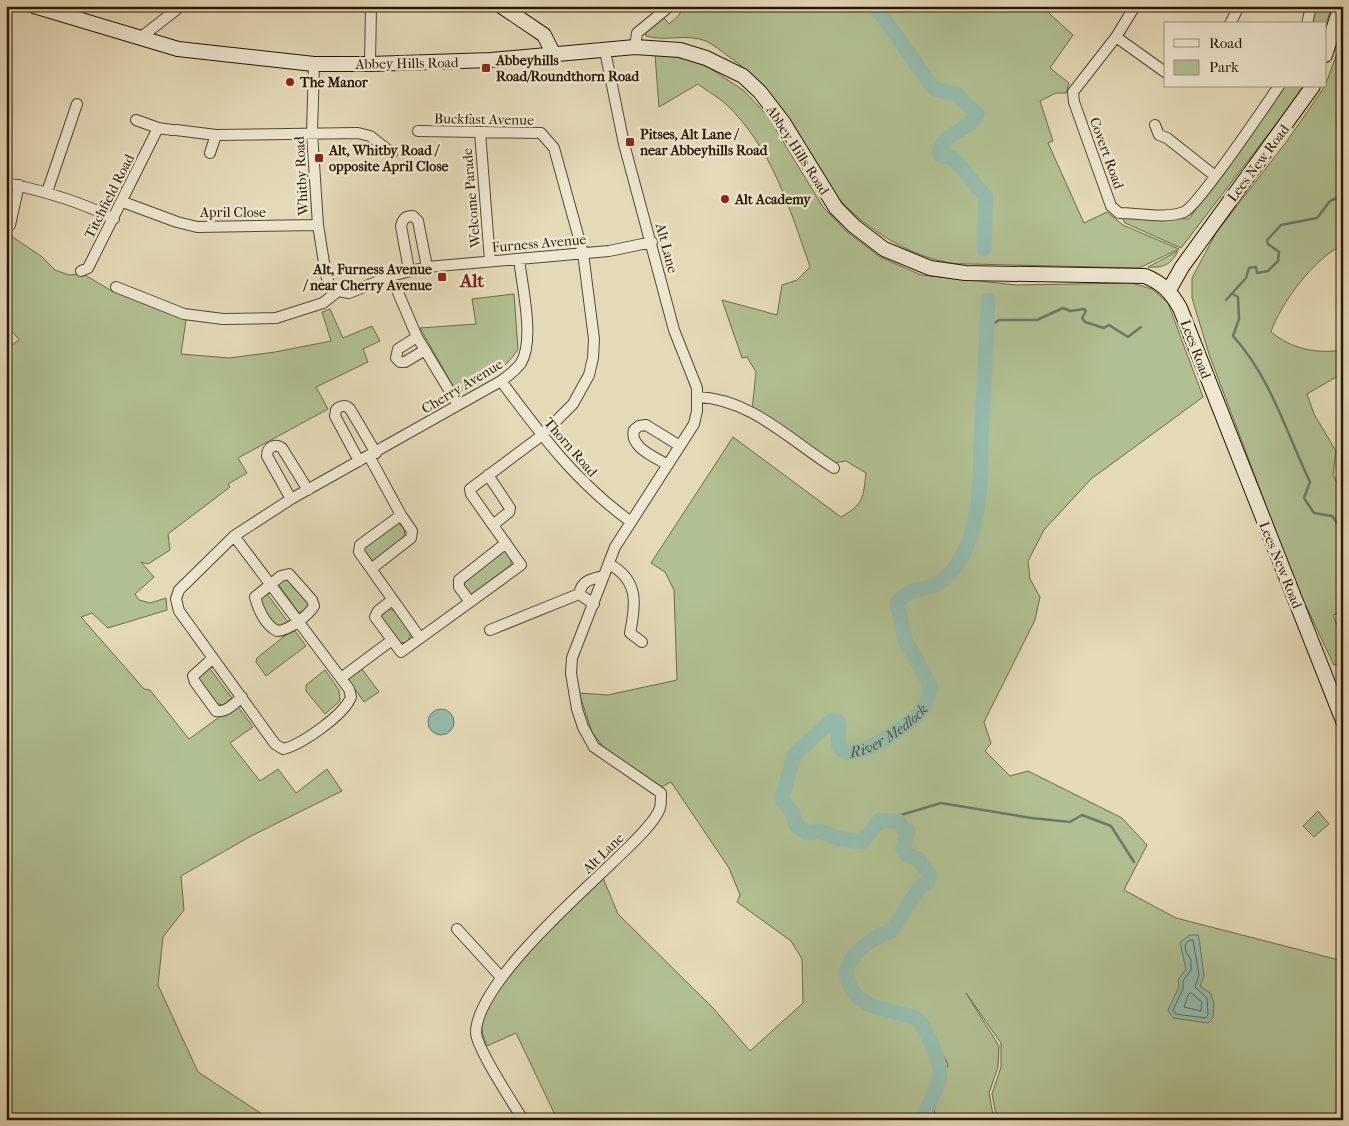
<svg xmlns="http://www.w3.org/2000/svg" width="1349" height="1126" viewBox="0 0 1349 1126" font-family="'IM FELL French Canon',serif">
<style>
.green{fill:#b1c092;stroke:#6c6c4a}
.water{fill:#96bbae;stroke:#6a7969}
.lines{fill:none;stroke-linecap:round;stroke-linejoin:round}
.shore{stroke:#5e6958;stroke-width:1}
.stream{stroke:#6a7969;stroke-width:2.5}
.river{stroke:#96bbae;stroke-width:15}
.street-casing{stroke:#564830;stroke-width:12}
.secondary-casing{stroke:#271702;stroke-width:16}
.street{stroke:#eee7d1;stroke-width:10}
.secondary{stroke:#eee7d1;stroke-width:14}
.poi-dot{fill:#8f2418;stroke:#eee7d1;stroke-width:2}
.labels{text-anchor:middle;stroke-width:5;stroke-linejoin:round;paint-order:stroke}
.poi-label{font-size:14px;font-weight:bold;fill:#271702;stroke:#eee7d1;text-anchor:start}
.street-label{font-size:14px;fill:#271702;stroke:#eee7d1}
.water-label{font-size:15px;font-style:italic;fill:#4e503e;stroke:#eee7d1}
.district-label{font-size:19px;font-weight:bold;fill:#7a1f14;stroke:#eee7d1}
</style>
<rect width="100%" height="100%" fill="#e5dab8"/>
<filter id="stains"><feTurbulence type="fractalNoise" baseFrequency=".004" numOctaves="4"/><feColorMatrix values="0 0 0 0 .2 0 0 0 0 .09 0 0 0 0 .02 0 0 0 .5 -.17"/></filter>
<radialGradient id="worn" r=".72"><stop offset=".6" stop-color="#630" stop-opacity="0"/><stop offset="1" stop-color="#630" stop-opacity=".3"/></radialGradient>
<path class="green" d="M684,6h357l32,29 -23,33 19,15 -3,10h-10l-16,8 13,40 -5,2 36,80 23,-11 16,13 56,24 -40,19 -167,-4c-9,0 -18,0 -27,-2 -48,-10 -98,-46 -125,-87 -30,-47 -44,-86 -92,-119 -7,-5 -14,-11 -22,-15 -20,-8 -41,1 -60,-5l-1,-6 19,-12 5,6 10,-9z
M1317,6h15l-7,21v-3h-14z
M1343,37v208c-28,12 -63,59 -72,87 21,17 45,22 72,18v23l-36,21 7,20 22,37 -3,24 10,20v116l-10,4 10,25v22l-9,3 -38,-80 -87,-231 -17,-56v-20l24,-45 71,-92 38,-55z
M655,55h25l28,12 35,23 24,25 56,92 23,24 34,26 41,18 96,10 115,-2 20,6 16,14 35,94 -112,82 -47,51 -16,31 2,18 10,18 -5,23 -51,102 7,21 -6,8 25,25 18,-5 94,47 25,27 -23,45 52,28 167,43v159h-346l-5,-26 9,-27v-24l-35,-50 33,53 -1,21 -9,26 5,27h-60l1,-17 13,-39 -6,-11 4,10 -13,41 -1,16h-391l14,-5 -39,-82 -29,13c-3,-7 -6,-14 -5,-22 6,-43 89,-115 121,-146l15,36 95,94 37,43 53,-48 -1,-44 -11,-18 -54,-39 3,-7 -11,-27 -58,-86 -10,5 -57,-39 -12,-16 -13,-39 29,2 69,-15 -3,-90 -9,-18 -14,-9 82,-126 108,80c23,-13 22,-19 25,-44l-20,-12 -13,2 -81,-53 4,-38 -9,-15 -5,1 -20,-58 55,15 5,-30 15,-5 13,-13c-20,-58 -38,-119 -84,-163 -8,-7 -19,-13 -28,-20l-39,23z
M1282,86h21l-7,12 -115,150 -56,-25 -4,-7 68,3z
M6,236h5l30,20 14,14 14,5 14,-1 29,17 74,29 -5,34 48,4 46,-6 56,-11 -9,-29 8,-3 13,29 29,-12 8,15 -17,8 5,13 -52,25 12,22 -90,49 9,15 -19,11 2,3 -62,47 2,16 -22,14 -7,-2 13,15 -19,17 4,6 11,3 16,-5 1,12 -59,18 -16,-15 -11,4 63,72 6,1 39,49 44,-32h5l15,20 -23,16 30,38 18,-12 18,24 31,-24 15,22 -91,45 -70,40 3,34 -21,27 -5,48 40,87 73,48h-265v-771l13,-9 -13,-17z
M1178,251c-7,14 -15,17 -30,16z
M514,294l4,55c-14,23 -37,34 -61,44l-37,-65 56,-4 -4,-25z
M397,522l8,6 -1,9 -29,23 -6,1 -6,-12z
M505,551l6,8v6l-39,29 -5,-2 -4,-10 37,-30z
M285,578l4,1 19,24 -2,6 -7,4 -21,-29z
M265,591l23,31 -9,6 -21,-22 2,-11z
M388,609l8,2 15,22 -3,9 -9,1 -18,-23 1,-5z
M292,630l3,1 11,15 -40,30 -10,-14 1,-4z
M208,666l24,32 -9,7 -8,-2 -17,-23 2,-8z
M362,669l17,23 -15,10 -15,-21v-4z
M325,670l14,20 1,11 -15,13 -19,-23v-6z
M1318,811l11,13 -15,13 -11,-11z"/>
<path class="water" d="M428 722a13 13 0 1 1 26 0a13 13 0 1 1-26 0Z
M1189,935h9l1,3 5,38 -4,10 11,8 3,10 -1,14 -5,5 -35,-5 -5,-8 11,-23 -1,-7 8,-11 -6,-26z"/>
<g class="lines">
<path class="shore" d="M1193,940l6,35 -4,12 12,11 1,17 -3,3 -29,-4 -3,-4 10,-21v-8l8,-11v-10l-5,-8 -1,-7 3,-4z
M1191,993l11,9 -1,9 -17,-4 4,-12z"/>
<path class="stream" d="M1233,294l5,3 1,22 -6,17c38,42 53,96 77,146l-6,16 10,15 18,3 11,15
M1226,300l20,-22 3,-10 7,-1 1,6 11,-2 10,-10 1,-9 -11,-8 -1,-4 14,-15 36,-7 13,-17 13,-6
M987,331l6,-3v-4l6,-4h38l26,-12 7,3 14,-2 2,2 -4,7 3,4 19,6 5,-3 19,12 13,-10
M898,821l3,-6 40,-12 90,15 39,4 12,-7 29,11 23,36"/>
<g class="river">
<path d="M875,6l59,83 22,5 21,20c-7,18 -39,19 -37,41l11,2 10,10 25,30 -2,52"/>
<path id="s1" d="M922,1120c18,-44 27,-40 5,-86 -5,-9 -6,-15 -17,-18 -17,-5 -41,-7 -54,-21 -18,-21 -7,-38 11,-51 8,-5 14,-11 24,-12l29,-45 8,-5 2,-7 -12,-16 -12,-5 -3,-5 5,-18 -3,-1 -7,-9 -18,-1 -18,22 -21,-3 -21,-8 -13,2 -12,-9 -2,-11 -10,-12v-6l11,-40 37,-34 7,1c3,8 -3,19 2,26 15,18 76,-28 85,-42 3,-5 4,-14 6,-19l-26,-48 -8,-36c15,-17 22,-11 40,-19 7,-3 17,-15 21,-21 27,-41 21,-95 24,-141 2,-41 5,-81 6,-122"/>
</g>
<g class="street-casing">
<path id="street" d="M1135,6l-19,31 -43,55 1,10 37,104 8,7c19,0 47,6 65,-1 14,-6 81,-106 95,-126
M1230,24l9,-18
M1307,24l4,-18
M1116,37l49,35
M140,38l41,-32
M635,47l2,-14 33,-27
M314,64l-2,69 6,92 8,50 4,11 8,5 11,2 42,-17 36,-9 182,-16 43,-9
M370,64l1,-58
M136,120l22,8 14,2
M1155,125l4,10 8,3 48,38
M176,130l40,5 142,-2 12,3 22,17
M480,132l10,129
M210,153l6,-18
M6,183c38,8 74,18 108,36
M47,192l30,-88
M123,202l54,20 20,5 121,-2
M10,225l9,-40
M409,270l-8,-44c2,-8 5,-10 12,-10l5,5 9,46
M81,271l7,-3 70,-140
M391,276l26,61 41,68
M116,287l68,27 39,5 53,-1 47,-15 15,-12
M417,337l-19,12 -2,9 4,4h5l20,-12
M501,381c41,55 74,100 130,141
M698,397c53,2 93,44 136,71
M369,456l32,59 -41,30 -1,7 61,86
M359,461l-24,-45 1,-6c4,-5 10,-5 14,-1l26,44
M668,465c-13,-8 -39,-18 -34,-35l5,-4 7,-1 34,21
M488,475l22,33 -1,4 -16,13
M291,499l-24,-43c0,-9 8,-13 15,-8l26,42
M234,536l115,153 2,8c-7,18 -50,48 -68,52l-8,-5 -96,-133 -3,-12 3,-9 55,-54 57,-37 210,-118c7,-5 15,-11 20,-18 14,-23 1,-77 -2,-104
M609,564c30,16 27,40 21,69l12,9
M371,569l40,-31 1,-7 -11,-16
M289,574l23,26 2,6c-6,10 -26,25 -37,25 -12,-6 -19,-22 -22,-34l26,-21z
M392,600l-14,11 -3,6 26,35 120,-87 -50,-71 -1,-5 71,-53 32,-32 16,-29 4,-17 1,-19 -11,-86 -29,-105 -13,-15 -123,-2
M470,602l-11,-15v-7l47,-37
M594,604l-15,-10c3,-14 12,-15 25,-18
M490,630l89,-36
M213,658l-20,18 2,6 21,29c10,2 19,-8 26,-14
M341,678l51,-38
M457,929l43,47
M523,1120c-10,-17 -46,-71 -47,-87 0,-48 102,-137 136,-170 12,-12 43,-39 48,-55 1,-4 1,-10 1,-15l-67,-46 -11,-20 -6,-18 -6,-36 1,-15 43,-111 79,-123 3,-13v-23l-23,-58 -50,-186 -19,-93"/>
</g>
<g class="secondary-casing">
<path id="secondary" d="M34,6l144,43 136,15h56l121,-4 144,-13 45,3 26,8 37,18 17,16 23,30 53,86 18,18 30,23 46,19 35,5 180,3c17,7 26,16 35,32l163,413
M501,6l43,29 10,20
M1325,55l16,-49
M1169,290l13,-23 131,-181"/>
</g>
<use href="#street" class="street"/>
<use href="#secondary" class="secondary"/>
</g>
<g class="poi-dot">
<rect x="481" y="63" width="10" height="10" rx="2.5"/>
<circle cx="290" cy="82" r="5"/>
<rect x="625" y="137" width="10" height="10" rx="2.5"/>
<rect x="314" y="153" width="10" height="10" rx="2.5"/>
<circle cx="725" cy="199" r="5"/>
<rect x="437" y="272" width="10" height="10" rx="2.5"/>
</g>
<g class="labels">
<g class="poi-label">
<text x="496" y="65">Abbeyhills<tspan x="496" dy="16">Road/Roundthorn Road</tspan></text>
<text x="300" y="87">The Manor</text>
<text x="640" y="139">Pitses, Alt Lane /<tspan x="640" dy="16">near Abbeyhills Road</tspan></text>
<text x="329" y="155">Alt, Whitby Road /<tspan x="329" dy="16">opposite April Close</tspan></text>
<text x="735" y="204">Alt Academy</text>
<text x="432" y="274" text-anchor="end">Alt, Furness Avenue<tspan x="432" dy="16">/ near Cherry Avenue</tspan></text>
</g>
<g class="street-label">
<text transform="translate(407 63) rotate(-1)" y="5">Abbey Hills Road</text>
<text transform="translate(484 119) rotate(1)" y="5">Buckfast Avenue</text>
<text transform="translate(798 150) rotate(57)" y="5">Abbey Hills Road</text>
<text transform="translate(1107 153) rotate(70)" y="5">Covert Road</text>
<text transform="translate(1258 163) rotate(-53)" y="5">Lees New Road</text>
<text transform="translate(301 176) rotate(-93)" y="5">Whitby Road</text>
<text transform="translate(109 196) rotate(-63)" y="5">Titchfield Road</text>
<text transform="translate(471 198) rotate(-95)" y="5">Welcome Parade</text>
<text x="233" y="217">April Close</text>
<text transform="translate(539 243) rotate(-5)" y="5">Furness Avenue</text>
<text transform="translate(667 248) rotate(75)" y="5">Alt Lane</text>
<text transform="translate(1196 349) rotate(69)" y="5">Lees Road</text>
<text transform="translate(462 386) rotate(-31)" y="5">Cherry Avenue</text>
<text transform="translate(571 447) rotate(49)" y="5">Thorn Road</text>
<text transform="translate(1281 565) rotate(68)" y="5">Lees New Road</text>
<text transform="translate(603 853) rotate(-44)" y="5">Alt Lane</text>
</g>
<g class="water-label">
<text dy="5" stroke="none"><textPath href="#s1" startOffset="739">River Medlock</textPath></text>
</g>
<g class="district-label">
<text x="472" y="287">Alt</text>
</g>
</g>
<rect width="1349" height="1126" fill="none" stroke="#e5dab8" stroke-width="25"/>
<rect x="8" y="8" width="1334" height="1111" fill="none" stroke="#271702" stroke-width="2.5"/>
<rect x="12" y="12" width="1324" height="1101" fill="none" stroke="#271702"/>
<rect x="1164" y="22" width="162" height="65" fill="#eee7d1" stroke="#9e947e"/>
<rect x="1174" y="39" width="25" height="8" fill="#eee7d1" stroke="#9e947e"/>
<text x="1209" y="48" font-size="15" fill="#271702">Road</text>
<rect x="1174" y="60" width="25" height="15" fill="#b1c092" stroke="#9e947e"/>
<text x="1209" y="72" font-size="15" fill="#271702">Park</text>
<rect width="100%" height="100%" filter="url(#stains)"/>
<rect width="100%" height="100%" fill="url(#worn)"/>
</svg>
